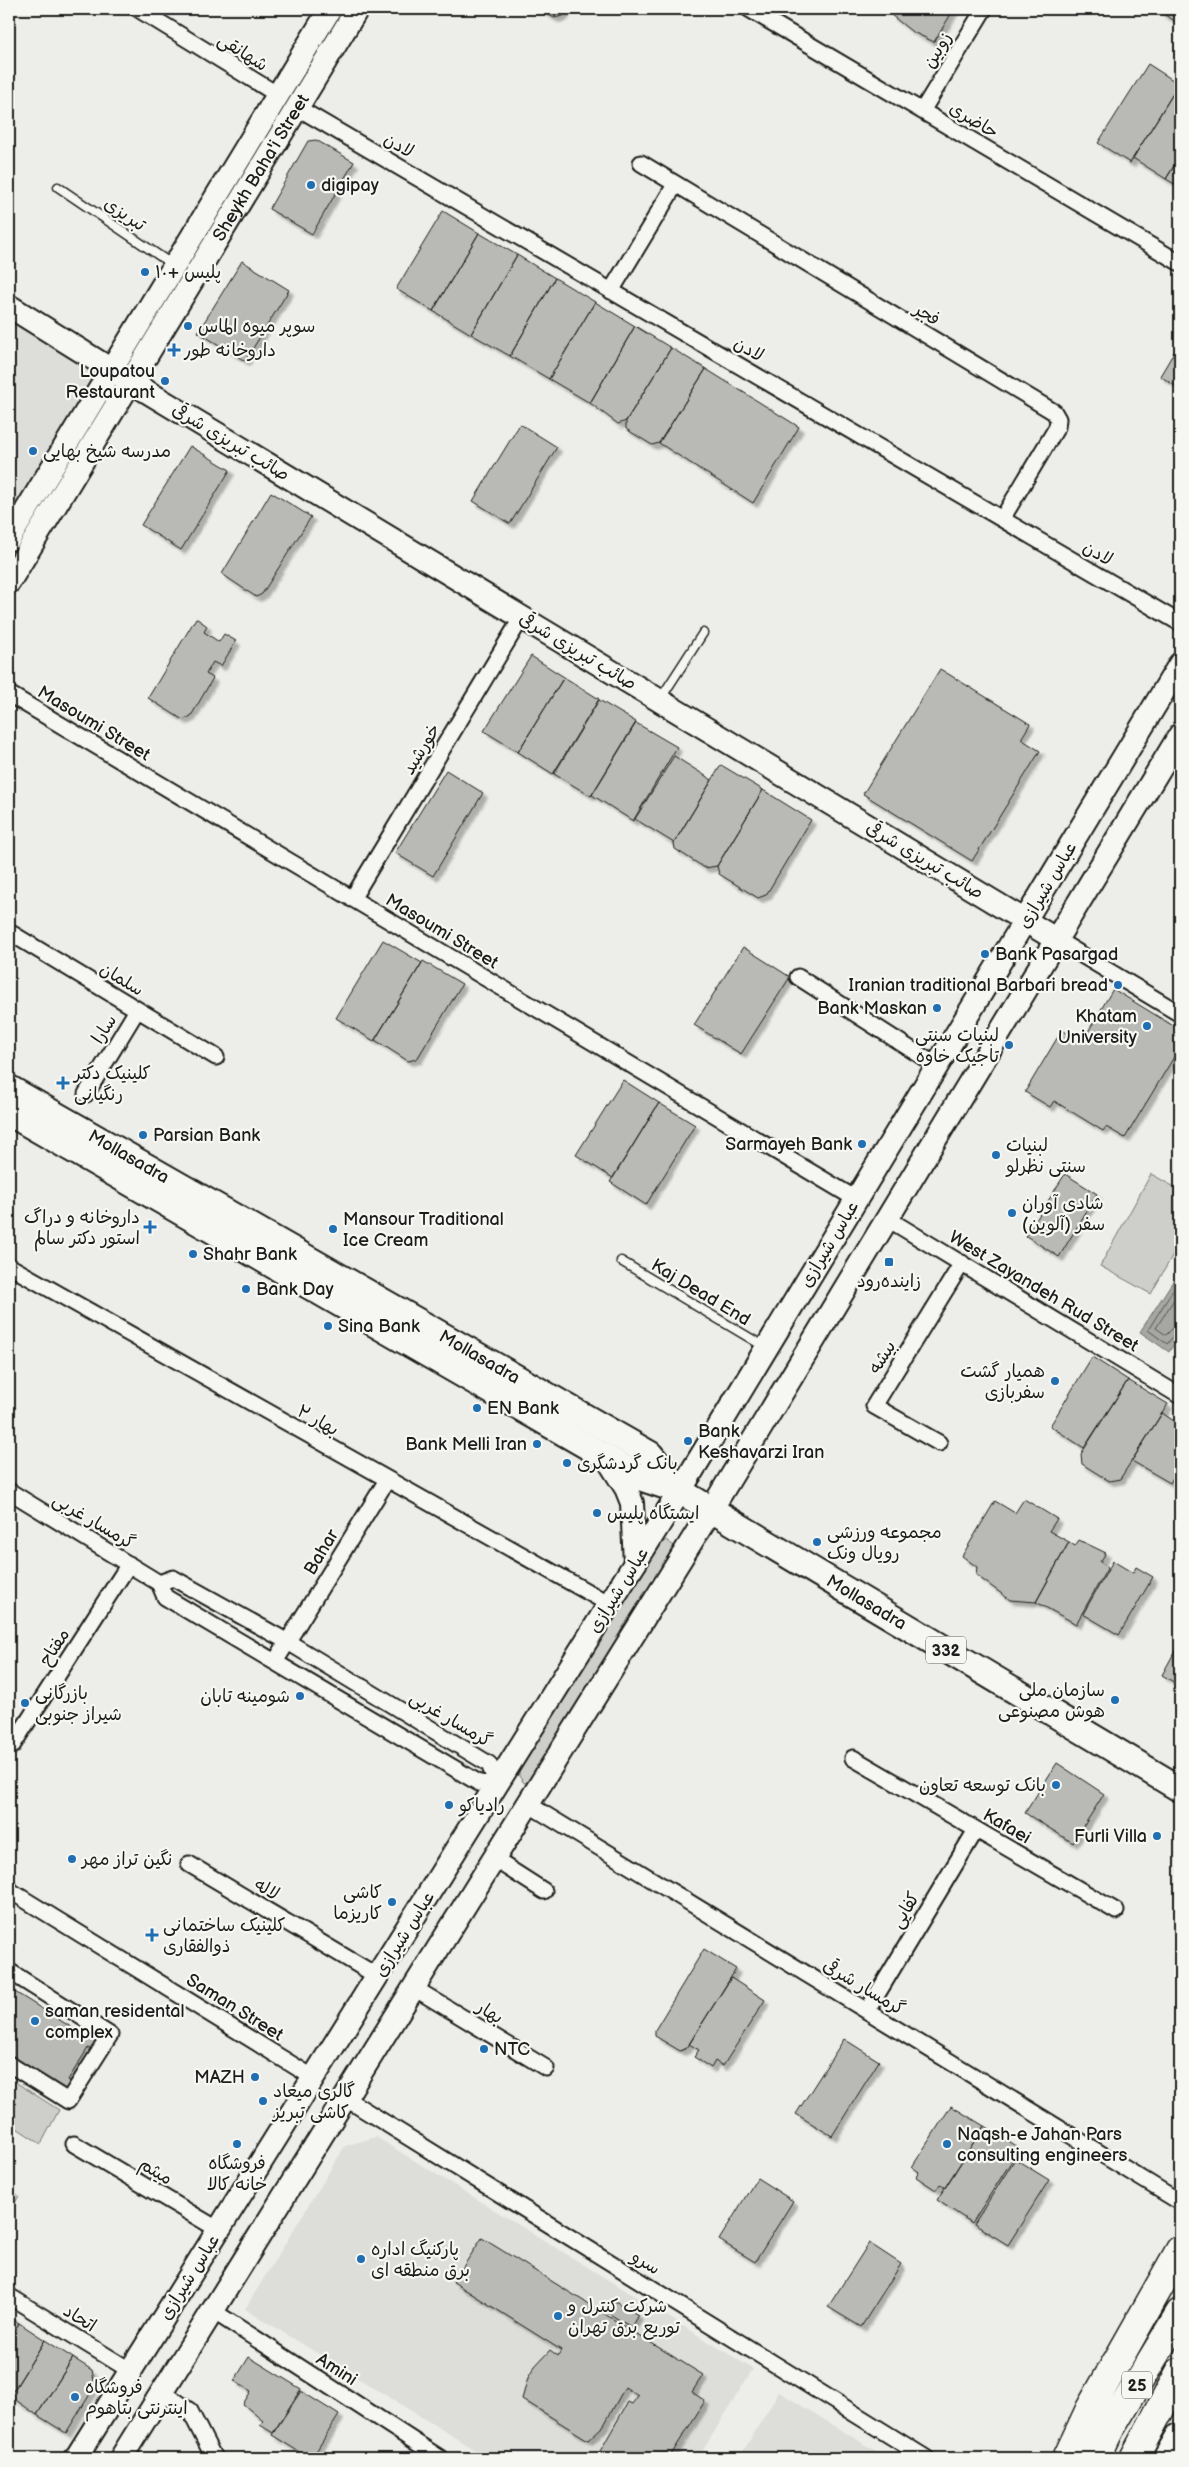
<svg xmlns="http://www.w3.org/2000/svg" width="1189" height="2467" viewBox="0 0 1189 2467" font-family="'Balsamiq Sans','Playpen Sans Arabic',sans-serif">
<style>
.built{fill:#ddddda}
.green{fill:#cececb;stroke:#757574}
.water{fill:#a6a6a3;stroke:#6f6f6d}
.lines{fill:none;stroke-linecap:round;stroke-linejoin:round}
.shore{stroke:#535352;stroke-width:1}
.building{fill:#b9b9b6;stroke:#1c1c1c;filter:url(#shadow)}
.lane-casing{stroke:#1c1c1c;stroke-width:11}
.street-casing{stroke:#1c1c1c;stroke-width:19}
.secondary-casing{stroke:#1c1c1c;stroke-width:26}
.primary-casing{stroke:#1c1c1c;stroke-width:29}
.highway-casing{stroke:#1c1c1c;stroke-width:31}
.lane{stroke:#f6f6f2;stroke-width:8}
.street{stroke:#f6f6f2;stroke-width:15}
.secondary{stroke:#f6f6f2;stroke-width:22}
.primary{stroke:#f6f6f2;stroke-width:25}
.highway{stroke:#f6f6f2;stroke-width:28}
.poi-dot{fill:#1f6fb2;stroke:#f6f6f2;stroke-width:2}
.labels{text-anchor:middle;stroke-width:4.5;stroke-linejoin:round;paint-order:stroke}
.shield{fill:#f6f6f2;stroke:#5d5d5c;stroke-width:1}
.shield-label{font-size:16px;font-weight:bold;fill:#1c1c1c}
.street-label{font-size:18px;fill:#1c1c1c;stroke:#f6f6f2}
.poi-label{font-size:18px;fill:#1c1c1c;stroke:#f6f6f2;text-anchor:start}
</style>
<defs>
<filter id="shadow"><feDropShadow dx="4.5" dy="4.5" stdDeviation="1" flood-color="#0004"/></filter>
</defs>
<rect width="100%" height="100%" fill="#edede9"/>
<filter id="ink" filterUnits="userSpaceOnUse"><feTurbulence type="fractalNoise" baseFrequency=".02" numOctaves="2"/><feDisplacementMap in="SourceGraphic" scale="10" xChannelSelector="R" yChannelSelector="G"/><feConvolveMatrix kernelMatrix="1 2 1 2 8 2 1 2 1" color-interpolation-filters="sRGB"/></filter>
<g filter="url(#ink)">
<path class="built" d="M9,311l98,61 -98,158z
M376,2137l377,232 -55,89h-210l-243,-149 100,-163z
M779,2392l108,66h-148z"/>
<path class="green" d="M1151,1174l29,16v52l-29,52 -51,-28z
M666,1540l11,8 -143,233 -10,2 -5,-7v-10l139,-219z
M9,2078l50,32 -18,34 -32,-21z
M9,2189l10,7 -10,17z"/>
<path class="water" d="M1180,1270v65l-11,17 -29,-20z"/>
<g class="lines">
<path class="shore" d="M1180,1279l-32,51 19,14 8,-10 5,-1
M1180,1290l-24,38 10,7 6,-6 8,-2"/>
</g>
<path class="building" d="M539,9h28l-4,7 -9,2z
M895,9h59l-20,33 -23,-11 -20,-16z
M1159,9h21v15l-20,-12z
M1148,64l31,20 -49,79 -32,-20z
M1179,84l1,72 -14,23 -33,-21z
M316,140l38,22 -42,72 -43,-25 39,-68z
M1180,156v31l-14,-8z
M443,211l36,22 -46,78 -37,-22z
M479,233l38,22 -46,79 -38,-23z
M517,255l38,23 -45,78 -39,-22z
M242,261l47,29 -44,71 -47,-29z
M555,278l40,24 -46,77 -39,-23z
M595,302l40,24 -45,77 -41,-24z
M635,326l36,22 -45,73 -8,3 -28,-21z
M1180,342v47l-20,-13z
M671,348l35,21 -47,74 -7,2 -26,-16v-8z
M706,369l93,58 -46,76 -94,-60z
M520,424l37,23 -47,77 -37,-23z
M190,446l40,24 -49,80 -40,-25z
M271,492l40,25 -49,77 -6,3 -34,-23z
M196,618l11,8 -3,6 15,10 5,-8 12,7 -15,25 -8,-4 -7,12 7,4 -22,38 -8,4 -35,-22z
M531,656l33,21 -46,75 -34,-21z
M940,669l90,55 -9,15 19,12 -68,110 -109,-67z
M564,677l35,22 -46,75 -35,-22z
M599,700l37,22 -45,74 -37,-22z
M636,723l41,24 -44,74 -41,-26z
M674,756l38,24 -38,63 -39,-24z
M721,765l42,25 -46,76 -12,2 -30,-19 -1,-6z
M446,770l37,23 -50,83 -38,-23z
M763,790l48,30 -45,75 -8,3 -39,-24 -2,-8z
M383,940l39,23 -48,78 -38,-23z
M743,947l47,30 -49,77 -47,-29z
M423,961l39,23 -45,75 -9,2 -33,-21z
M1113,989l67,41v17l-55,91 -19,-11 -3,4 -49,-30 -4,6 -25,-15 37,-62 20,12z
M623,1080l36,23 -46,75 -37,-23z
M659,1103l36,22 -49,80 -36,-23z
M1065,1174l32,20 -38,63 -33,-21z
M1092,1357l36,23 -44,68 -34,-22z
M1128,1380l40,24 -48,75 -11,2 -27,-17 -1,-10z
M1162,1413l12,8 3,-4 3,3v46l-10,17 -38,-22z
M1024,1499l33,20 -8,12 20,11 -33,60 -26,-2 -34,-25 1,-8 -15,-11 33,-55 20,12z
M1079,1540l27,13 -6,9 8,5 -32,57 -40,-22 33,-60 6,4z
M1113,1561l20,12 3,-6 17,10 -34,58 -36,-21z
M1180,1642v44l-18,-11z
M1057,1763l47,31 -31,49 -48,-30z
M704,1949l32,20 -49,79 -7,3 -25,-15v-6z
M731,1978l34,22 -42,66 -8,-5 -4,7 -17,-11 5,-7 -10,-6z
M15,1992l83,52 -5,7 -5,-3 -20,32 5,3 -6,8 -58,-37v-59l3,3z
M844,2039l35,22 -47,75 -36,-22z
M951,2106l33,20 -39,62 -5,-4 -4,6 -20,-13 3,-5 -7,-5z
M984,2126l36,22 -48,75 -35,-23z
M1015,2159l34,21 -41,65 -34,-21z
M757,2178l36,23 -38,61 -36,-22z
M482,2238l221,137 -11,17 13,9 -36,57h-62l-8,-5 29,-51 4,2 6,-8 -13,-9 -21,38 -16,15 -66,-41 6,-21 7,-12 15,-16 8,6 3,-6 -108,-68z
M869,2243l32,21 -40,63 -33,-20z
M615,2301l23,14 -7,12 -23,-14z
M9,2316l10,7 -10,17z
M19,2323l26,17 -36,58v-58z
M45,2340l28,18 -36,57 -27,-19z
M249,2357l52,32 -28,44 -13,-8 3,-4 -20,-17 8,-13 -17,-10z
M73,2358l19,12 3,16 -29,47 -29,-18z
M301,2391l38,24 -27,43h-3l-37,-23z"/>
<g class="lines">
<g class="lane-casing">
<path id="lane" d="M58,187l115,78
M661,698l42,-65
M621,1261l144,86"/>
</g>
<g class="street-casing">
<path id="street" d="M138,9l140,86
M749,9l431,254
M298,108l882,515
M922,111l62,-102
M641,163l413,249 4,7 -1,8 -55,92
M611,291l64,-106
M9,694l847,505
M352,899l170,-282
M9,932l207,125
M1057,940l123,74
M798,977l139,89
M86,1094l51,-84
M888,1219l292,177
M9,1266l600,338
M939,1443l-65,-37 88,-143
M9,1491l150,92 6,14 314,186 18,2 -8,-21 -201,-122 -115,-64 -14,5
M275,1662l112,-182
M9,1744l3,2 117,-182
M853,1758l263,153
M528,1804l652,398
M494,1859l50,32
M189,1864l188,112
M9,1890l305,188
M9,1971l101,64 -42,66 -59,-37
M414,1988l132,80
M867,2011l109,-181
M345,2098l581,360
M74,2144l145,86
M9,2296l122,75
M213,2311l227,147
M163,2392l27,19 24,47"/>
</g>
<g class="secondary-casing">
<g id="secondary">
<path d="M9,306l122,76 926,558"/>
<path d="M9,539l321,-530"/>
<path id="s1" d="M9,582l348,-573"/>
<path d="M607,1458l19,30 6,15 3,60"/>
<path d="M76,2458l604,-967 500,-827"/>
<path d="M121,2458l590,-948 469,-775"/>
</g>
</g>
<g class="primary-casing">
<g id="primary">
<path id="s2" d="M9,1088l641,366 30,37"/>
<path id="s3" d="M9,1113l635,366 36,12 500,298"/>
</g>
</g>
<g class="highway-casing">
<path id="highway" d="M1067,2458l23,-49 90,-159
M1096,2458l14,-29 70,-116
M1134,2458l46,-86
M1168,2458l12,-21"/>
</g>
<use href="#lane" class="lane"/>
<use href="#street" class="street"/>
<use href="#secondary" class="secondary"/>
<use href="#primary" class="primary"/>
<use href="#highway" class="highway"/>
</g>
</g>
<g class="poi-dot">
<circle cx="311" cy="185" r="5"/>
<circle cx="145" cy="272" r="5"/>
<circle cx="188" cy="326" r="5"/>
<path d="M171.5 342.5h5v5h5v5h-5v5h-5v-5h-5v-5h5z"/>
<circle cx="165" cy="381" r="5"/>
<circle cx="33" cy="451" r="5"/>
<circle cx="985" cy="954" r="5"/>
<circle cx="1118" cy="985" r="5"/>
<circle cx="937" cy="1008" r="5"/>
<circle cx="1147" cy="1026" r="5"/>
<circle cx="1009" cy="1045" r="5"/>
<path d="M60.5 1075.5h5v5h5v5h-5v5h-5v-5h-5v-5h5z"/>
<circle cx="143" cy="1135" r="5"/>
<circle cx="862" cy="1144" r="5"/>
<circle cx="996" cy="1155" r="5"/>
<circle cx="1012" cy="1213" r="5"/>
<path d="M147.5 1219.5h5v5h5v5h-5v5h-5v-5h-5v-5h5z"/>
<circle cx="333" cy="1229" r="5"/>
<circle cx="193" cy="1254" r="5"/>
<rect x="884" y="1257" width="10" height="10" rx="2.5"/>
<circle cx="246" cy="1289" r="5"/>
<circle cx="328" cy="1326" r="5"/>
<circle cx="1055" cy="1381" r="5"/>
<circle cx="477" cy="1408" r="5"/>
<circle cx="688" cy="1441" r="5"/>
<circle cx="537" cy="1444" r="5"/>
<circle cx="567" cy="1463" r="5"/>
<circle cx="597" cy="1513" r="5"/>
<circle cx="817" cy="1542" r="5"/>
<circle cx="300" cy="1696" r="5"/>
<circle cx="1115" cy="1700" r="5"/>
<circle cx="25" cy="1703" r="5"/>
<circle cx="1056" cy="1785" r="5"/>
<circle cx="449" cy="1805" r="5"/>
<circle cx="1157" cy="1836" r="5"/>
<circle cx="72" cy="1859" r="5"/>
<circle cx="392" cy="1902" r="5"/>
<path d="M149.5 1927.5h5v5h5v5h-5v5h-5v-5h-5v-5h5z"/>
<circle cx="35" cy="2021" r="5"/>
<circle cx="484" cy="2049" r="5"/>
<circle cx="255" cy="2077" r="5"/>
<circle cx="263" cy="2101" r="5"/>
<circle cx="237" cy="2144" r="5"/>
<circle cx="947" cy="2144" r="5"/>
<circle cx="361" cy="2259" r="5"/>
<circle cx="558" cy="2316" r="5"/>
<circle cx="75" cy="2397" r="5"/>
</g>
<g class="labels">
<g class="shield">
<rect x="926" y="1636.5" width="40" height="27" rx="4"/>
<rect x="1122" y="2371.5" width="30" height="27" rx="4"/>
</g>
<g class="shield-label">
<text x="946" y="1656">332</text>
<text x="1137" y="2391">25</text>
</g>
<g class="street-label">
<text transform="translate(937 50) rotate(-59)" y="6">زوبین</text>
<text transform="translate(243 52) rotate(32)" y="6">شهانقی</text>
<text transform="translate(974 120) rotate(31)" y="6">حاضری</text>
<text transform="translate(399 145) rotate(30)" y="6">لادن</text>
<text dy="6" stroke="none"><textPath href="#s1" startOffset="485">Sheykh Baha'i Street</textPath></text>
<text transform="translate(125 214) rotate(34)" y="6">تبریزی</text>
<text transform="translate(927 314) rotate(31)" y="6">فجر</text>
<text transform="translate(749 349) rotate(30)" y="6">لادن</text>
<text transform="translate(231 442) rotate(31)" y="6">صائب تبریزی شرقی</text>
<text transform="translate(1098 553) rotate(30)" y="6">لادن</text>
<text transform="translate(578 651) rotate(31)" y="6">صائب تبریزی شرقی</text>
<text transform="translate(94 723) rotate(31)" y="6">Masoumi Street</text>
<text transform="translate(421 749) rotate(-59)" y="6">خورشید</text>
<text transform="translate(925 860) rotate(31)" y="6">صائب تبریزی شرقی</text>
<text transform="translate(1047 885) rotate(-59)" y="6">عباس شیرازی</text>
<text transform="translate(442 931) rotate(31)" y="6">Masoumi Street</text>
<text transform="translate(122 979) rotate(31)" y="6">سلمان</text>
<text transform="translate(104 1029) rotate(-58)" y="6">سارا</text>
<text dy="6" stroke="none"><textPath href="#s2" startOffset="138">Mollasadra</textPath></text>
<text transform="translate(829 1244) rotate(-59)" y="6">عباس شیرازی</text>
<text transform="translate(1044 1291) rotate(31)" y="6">West Zayandeh Rud Street</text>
<text transform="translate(701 1292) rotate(31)" y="6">Kaj Dead End</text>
<text dy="6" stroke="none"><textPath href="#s2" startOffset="542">Mollasadra</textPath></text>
<text transform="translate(882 1357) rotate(-58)" y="6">بیشه</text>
<text transform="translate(318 1420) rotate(29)" y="6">بهار ۲</text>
<text transform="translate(94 1521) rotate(31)" y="6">گرمسار غربی</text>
<text transform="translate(321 1552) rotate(-59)" y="6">Bahar</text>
<text transform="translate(618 1590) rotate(-58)" y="6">عباس شیرازی</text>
<text dy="6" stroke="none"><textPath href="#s3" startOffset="988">Mollasadra</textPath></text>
<text transform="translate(54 1647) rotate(-57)" y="6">مفتاح</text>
<text transform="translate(451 1719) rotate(31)" y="6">گرمسار غربی</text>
<text transform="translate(1007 1826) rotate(30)" y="6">Kafaei</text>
<text transform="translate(267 1889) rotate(31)" y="6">لاله</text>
<text transform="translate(905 1910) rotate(-59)" y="6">کفایی</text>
<text transform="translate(404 1934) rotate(-58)" y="6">عباس شیرازی</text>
<text transform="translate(864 1987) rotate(31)" y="6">گرمسار شرقی</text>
<text transform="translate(235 2007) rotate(32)" y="6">Saman Street</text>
<text transform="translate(490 2012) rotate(31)" y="6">بهار</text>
<text transform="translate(156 2171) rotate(31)" y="6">میثم</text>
<text transform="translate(646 2262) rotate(32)" y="6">سرو</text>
<text transform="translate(189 2277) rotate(-58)" y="6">عباس شیرازی</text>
<text transform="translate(80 2318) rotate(32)" y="6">اتحاد</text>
<text transform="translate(337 2369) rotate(33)" y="6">Amini</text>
</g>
<g class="poi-label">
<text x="321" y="191">digipay</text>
<text x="155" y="278">پلیس +۱۰</text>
<text x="198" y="332">سوپر میوه الماس</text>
<text x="184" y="356">داروخانه طور</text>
<text x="155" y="377" text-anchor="end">Loupatou<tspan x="155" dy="21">Restaurant</tspan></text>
<text x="43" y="457">مدرسه شیخ بهایی</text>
<text x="995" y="960">Bank Pasargad</text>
<text x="1108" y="991" text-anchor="end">Iranian traditional Barbari bread</text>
<text x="927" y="1014" text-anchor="end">Bank Maskan</text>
<text x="1137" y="1022" text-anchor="end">Khatam<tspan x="1137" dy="21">University</tspan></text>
<text x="999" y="1041" text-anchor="end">لبنیات سنتی<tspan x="999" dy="21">تاجیک خاوه</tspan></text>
<text x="74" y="1079">کلینیک دکتر<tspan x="74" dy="21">رنگیانی</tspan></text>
<text x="153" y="1141">Parsian Bank</text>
<text x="852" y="1150" text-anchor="end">Sarmayeh Bank</text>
<text x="1006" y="1151">لبنیات<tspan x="1006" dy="21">سنتی نظرلو</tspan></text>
<text x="1022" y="1209">شادی آوران<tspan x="1022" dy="21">سفر (آلوین)</tspan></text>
<text x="140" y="1223" text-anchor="end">داروخانه و دراگ<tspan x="140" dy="21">استور دکتر سالم</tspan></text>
<text x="343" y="1225">Mansour Traditional<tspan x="343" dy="21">Ice Cream</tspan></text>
<text x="203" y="1260">Shahr Bank</text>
<text x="889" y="1287" text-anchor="middle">زاینده‌رود</text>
<text x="256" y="1295">Bank Day</text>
<text x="338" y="1332">Sina Bank</text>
<text x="1045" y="1377" text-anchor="end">همیار گشت<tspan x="1045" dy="21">سفربازی</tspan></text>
<text x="487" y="1414">EN Bank</text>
<text x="698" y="1437">Bank<tspan x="698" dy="21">Keshavarzi Iran</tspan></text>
<text x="527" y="1450" text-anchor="end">Bank Melli Iran</text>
<text x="577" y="1469">بانک گردشگری</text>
<text x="607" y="1519">ایستگاه پلیس</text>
<text x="827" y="1538">مجموعه ورزشی<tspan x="827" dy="21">رویال ونک</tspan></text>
<text x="1105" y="1696" text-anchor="end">سازمان ملی<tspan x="1105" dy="21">هوش مصنوعی</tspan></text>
<text x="35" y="1699">بازرگانی<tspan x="35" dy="21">شیراز جنوبی</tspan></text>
<text x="290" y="1702" text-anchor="end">شومینه تابان</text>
<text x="1046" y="1791" text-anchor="end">بانک توسعه تعاون</text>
<text x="459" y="1811">رادیاکو</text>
<text x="1147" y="1842" text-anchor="end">Furli Villa</text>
<text x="82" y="1865">نگین تراز مهر</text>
<text x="382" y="1898" text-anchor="end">کاشی<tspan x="382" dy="21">کاریزما</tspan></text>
<text x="163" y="1931">کلینیک ساختمانی<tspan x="163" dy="21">ذوالفقاری</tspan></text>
<text x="45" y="2017">saman residental<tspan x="45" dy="21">complex</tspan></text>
<text x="494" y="2055">NTC</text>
<text x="245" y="2083" text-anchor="end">MAZH</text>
<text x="273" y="2097">گالری میعاد<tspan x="273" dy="21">کاشی تبریز</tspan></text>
<text x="957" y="2140">Naqsh-e Jahan Pars<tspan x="957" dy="21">consulting engineers</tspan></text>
<text x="237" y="2169" text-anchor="middle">فروشگاه<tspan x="237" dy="21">خانه کالا</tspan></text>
<text x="371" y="2255">پارکنیگ اداره<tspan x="371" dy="21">برق منطقه ای</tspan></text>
<text x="568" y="2312">شرکت کنترل و<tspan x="568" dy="21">توریع برق تهران</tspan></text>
<text x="85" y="2393">فروشگاه<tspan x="85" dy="21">اينترنتی بتاهوم</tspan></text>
</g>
</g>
<rect width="1189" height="2467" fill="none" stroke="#f6f6f2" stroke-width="30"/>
<rect x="15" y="15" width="1159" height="2437" fill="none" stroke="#1c1c1c" stroke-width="2" filter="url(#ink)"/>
</svg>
